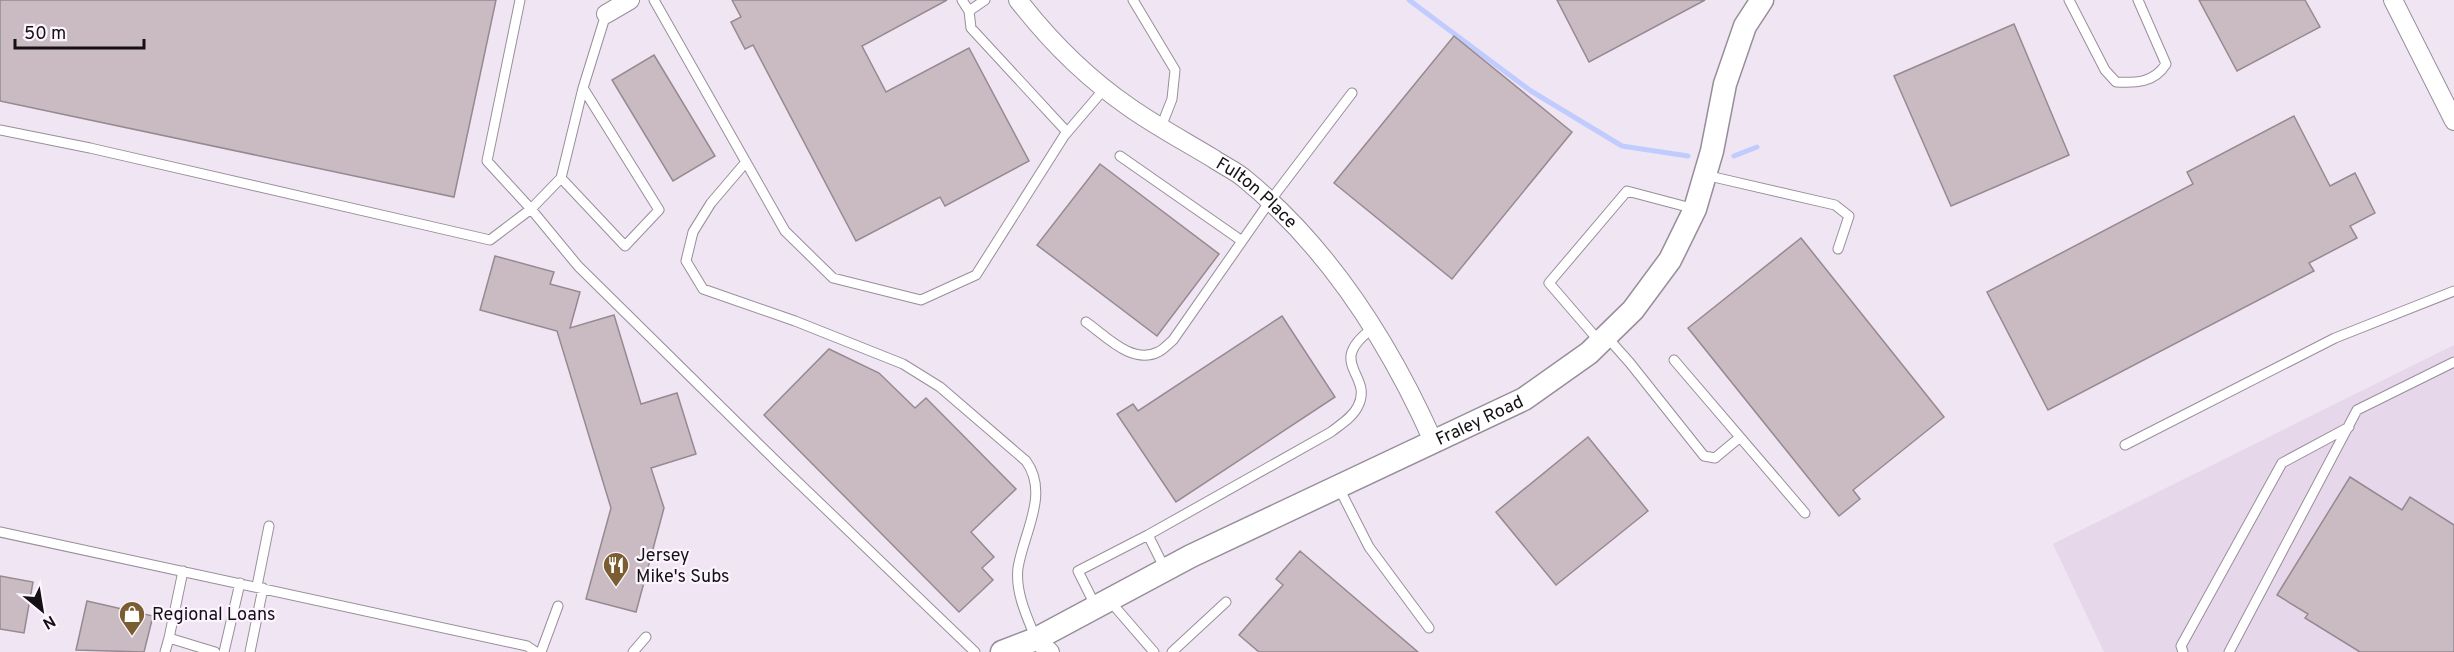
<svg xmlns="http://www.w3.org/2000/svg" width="2454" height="652" viewBox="0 0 2454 652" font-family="Overpass,sans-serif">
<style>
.built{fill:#e7d7ea}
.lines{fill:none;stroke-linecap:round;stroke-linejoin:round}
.stream{stroke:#c0ccfe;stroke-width:5}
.building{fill:#cabbc3;stroke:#978991;stroke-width:1.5}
.service-casing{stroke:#988e9a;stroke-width:11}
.minor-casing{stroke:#988e9a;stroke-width:20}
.tertiary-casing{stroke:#988e9a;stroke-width:25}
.service{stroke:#fff;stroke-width:9}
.minor{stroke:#fff;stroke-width:18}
.tertiary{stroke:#fff;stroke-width:22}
.labels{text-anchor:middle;stroke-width:4.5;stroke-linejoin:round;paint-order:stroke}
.street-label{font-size:18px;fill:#141014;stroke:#fcf4fe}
.poi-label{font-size:18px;fill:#141014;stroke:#fcf4fe;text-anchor:start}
</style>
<rect width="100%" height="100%" fill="#f0e5f2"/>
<path class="built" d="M2454,345v307h-350l-51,-108z"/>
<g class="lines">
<path class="stream" d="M1409,0l122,91 91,55 66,10
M1734,156l23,-9"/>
</g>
<path class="building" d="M0,0h496l-42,197 -454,-96z
M732,0h215l-85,46 24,46 83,-44 60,113 -84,45 -5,-9 -84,44 -103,-196 -8,4 -14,-27 10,-5z
M1557,0h148l-116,62z
M2199,0h106l15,27 -83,44z
M2014,24l55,131 -118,51 -57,-130z
M1454,36l118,96 -120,147 -118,-96z
M654,55l61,101 -42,25 -61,-101z
M2294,116l36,70 25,-13 20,40 -25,13 7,12 -48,25 5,8 -266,139 -61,-118 206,-108 -6,-12z
M1100,164l119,90 -62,82 -120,-91z
M1801,238l143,179 -91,73 7,9 -21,17 -151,-188z
M495,256l59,16 -4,12 30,8 -10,36 44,-13 27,89 36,-11 19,61 -45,14 13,40 -28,104 -50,-13 25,-91 -54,-177 -77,-21z
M1282,316l53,81 -159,105 -59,-88 16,-10 5,7z
M829,349l50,24 36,35 11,-10 90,91 -45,43 23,25 -12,11 11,12 -34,32 -195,-197z
M1588,437l60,74 -92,74 -60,-73z
M2350,477l52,33 8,-13 44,28v127h-94l-55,-34 3,-4 -31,-19z
M1300,551l118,101h-159l-20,-17 44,-50 -7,-6z
M0,576l33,6 -9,51 -24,-4z
M87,601l66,15 -9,36 -68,-2z"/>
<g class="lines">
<g class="service-casing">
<path id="service" d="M520,0l-33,161 44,48 47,57 201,198 196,188
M654,0l131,231 48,47 88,22 55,-25 88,-139 41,-48
M962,0l7,11
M985,0l-16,11 2,17 96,104
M1133,0l42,70 -3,29 -11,28
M2069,0l36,70 11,12c20,1 38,1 50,-18l-28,-64
M0,130l90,18 400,92 41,-31 30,-31 22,-90 23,-74
M1120,156l122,85
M746,162l-35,41 -18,29 -7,29 17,28 92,32 108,43 37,23 86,74c24,33 -3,73 -8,107 -3,24 9,49 18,71
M1705,175l130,30 14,11 -11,33
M561,178l64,68 34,-36 -76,-122
M1086,322c20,14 46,43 72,30 5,-2 10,-8 15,-12l97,-139 82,-108
M1606,336l24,27 74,93 11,2 24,-20
M1599,341l-50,-58 78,-92 68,18
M1674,360l131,153
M2125,445l210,-107 119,-47
M1339,488l30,59 60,81
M0,532l527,114 9,6
M1148,535l17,34
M183,571l-14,67 46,14
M257,586l12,-60
M1109,600l45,52
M1096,607l-18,-36 70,-36 183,-103c10,-8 22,-15 27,-26 16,-32 -34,-42 15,-78
M165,652l4,-14
M224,652l16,-69
M250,652l13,-64
M541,652l17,-46
M633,652l13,-15
M1172,652l54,-50
M2183,652l-2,-6 101,-183 67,-36
M2229,652l128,-242 97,-48"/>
</g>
<g class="minor-casing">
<g id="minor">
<path id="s1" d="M1018,0c31,40 69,78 111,107 27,19 57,35 85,52 10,7 22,12 31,20 84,69 145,165 189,264"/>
<path d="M2393,0l61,121"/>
<path d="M606,14l24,-14"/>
<path d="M1036,639l14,13"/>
</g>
</g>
<g class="tertiary-casing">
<g id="tertiary">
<path id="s2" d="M1002,652l34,-13 155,-83 333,-157 65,-46 44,-43 37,-50 25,-51 17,-58 13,-67 20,-58 17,-26"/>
</g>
</g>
<use href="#service" class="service"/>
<use href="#minor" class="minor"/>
<use href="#tertiary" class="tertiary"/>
</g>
<defs>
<g id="restaurant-pin" transform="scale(1.35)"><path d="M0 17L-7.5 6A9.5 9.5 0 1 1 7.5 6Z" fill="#7a5d30" stroke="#fcf4fe"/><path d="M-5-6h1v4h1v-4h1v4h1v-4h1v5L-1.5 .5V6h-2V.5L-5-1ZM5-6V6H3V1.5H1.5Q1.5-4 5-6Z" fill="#fff"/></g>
<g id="shop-pin" transform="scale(1.35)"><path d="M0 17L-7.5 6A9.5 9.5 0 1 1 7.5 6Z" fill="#7a5d30" stroke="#fcf4fe"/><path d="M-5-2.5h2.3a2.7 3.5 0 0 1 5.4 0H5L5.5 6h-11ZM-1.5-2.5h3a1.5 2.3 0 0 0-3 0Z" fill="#fff"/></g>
</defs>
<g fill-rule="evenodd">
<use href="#restaurant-pin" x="616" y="565"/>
<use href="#shop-pin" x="132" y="614"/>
</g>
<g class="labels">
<g class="street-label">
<text dy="6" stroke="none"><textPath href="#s1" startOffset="309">Fulton Place</textPath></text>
<text dy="6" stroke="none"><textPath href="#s2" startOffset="531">Fraley Road</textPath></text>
</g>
<g class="poi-label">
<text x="636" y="561">Jersey<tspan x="636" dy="21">Mike's Subs</tspan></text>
<text x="152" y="620">Regional Loans</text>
</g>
</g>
<g transform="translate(42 610) rotate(150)" stroke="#fcf4fe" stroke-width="4.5" paint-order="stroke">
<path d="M0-4.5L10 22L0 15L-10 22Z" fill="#141014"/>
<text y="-9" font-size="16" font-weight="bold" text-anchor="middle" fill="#141014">N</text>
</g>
<path d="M15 39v9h129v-9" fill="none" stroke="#141014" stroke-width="3"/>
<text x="24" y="39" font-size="18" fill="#141014" stroke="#fcf4fe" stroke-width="4.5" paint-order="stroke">50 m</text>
</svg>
